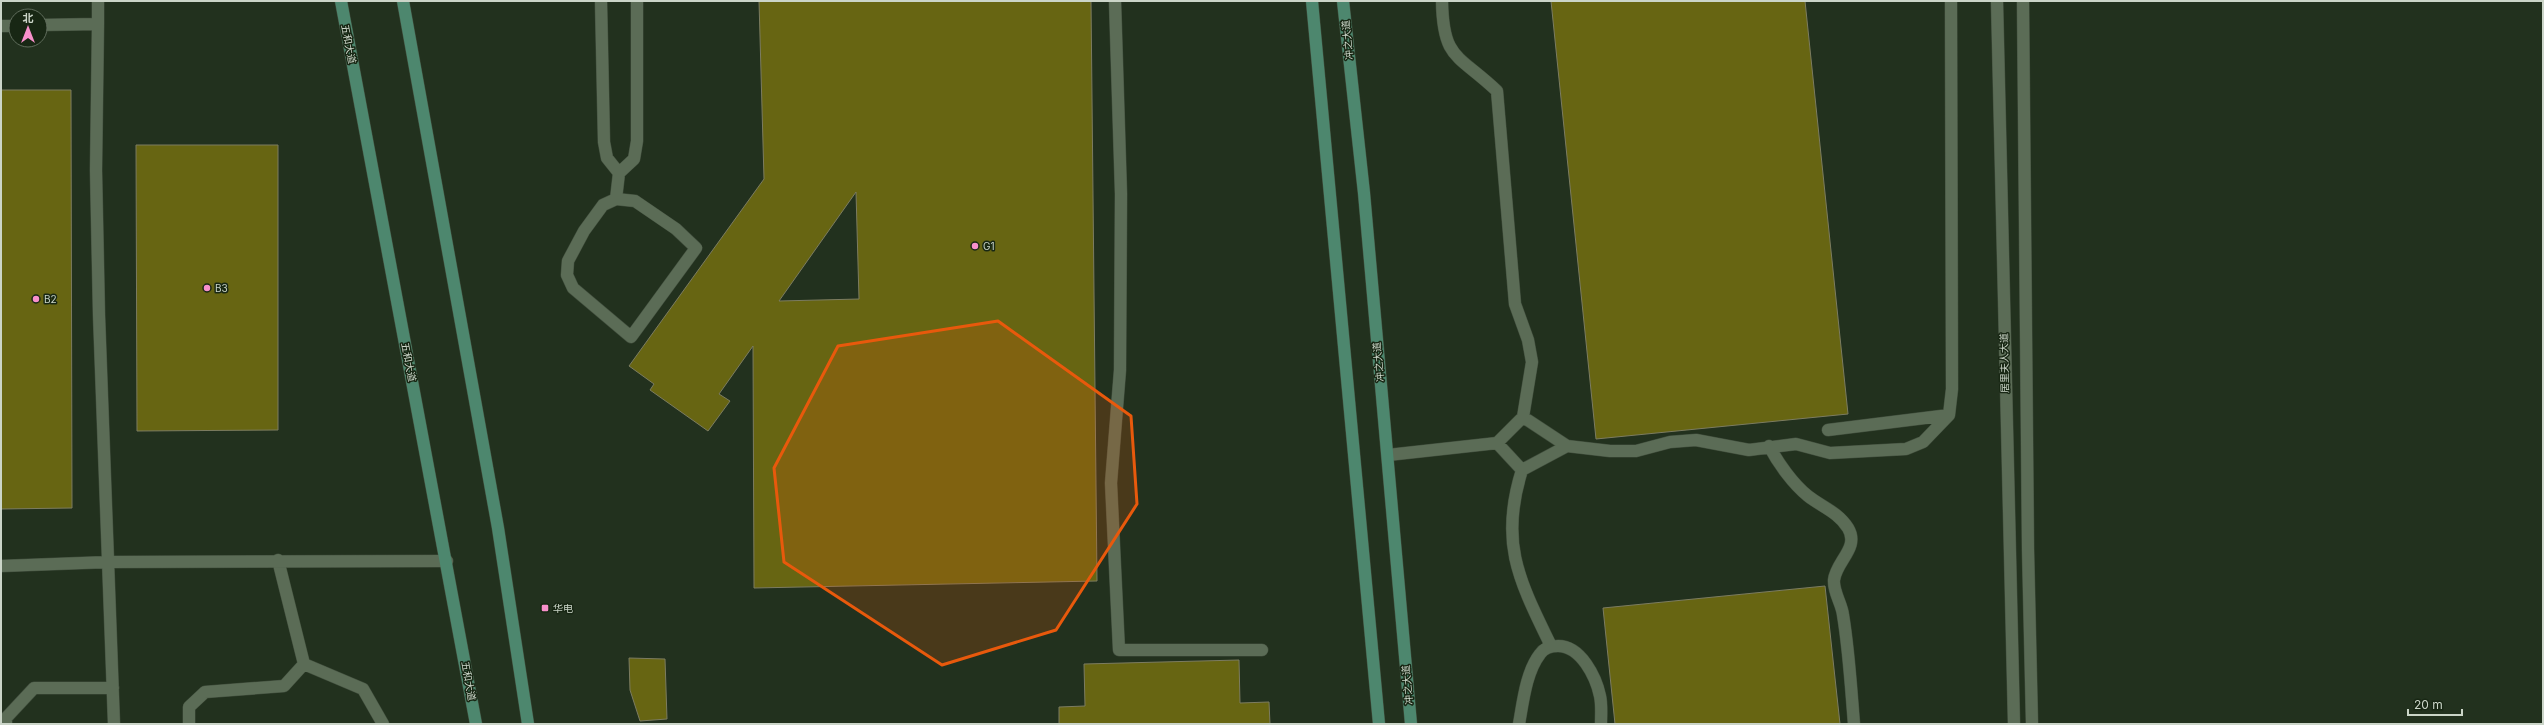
<svg xmlns="http://www.w3.org/2000/svg" width="2544" height="725" viewBox="0 0 2544 725" font-family="Inter,'Noto Sans SC',sans-serif">
<style>
.building{fill:#676512;stroke:#7c7c61;fill-rule:evenodd}
.lines{fill:none;stroke-linecap:round;stroke-linejoin:round}
.minor-casing{stroke:#414e3d;stroke-width:13}
.major-casing{stroke:#414e3d;stroke-width:13}
.minor{stroke:#5b6c56;stroke-width:12}
.major{stroke:#4d876e;stroke-width:12}
.marked{fill:#e8590c;fill-opacity:0.2;stroke:#e8590c;stroke-width:3;stroke-linejoin:round}
.poi-dot{fill:#f890cb;stroke:#182714;stroke-width:1.5}
.labels{text-anchor:middle;stroke-width:3;stroke-linejoin:round;paint-order:stroke}
.street-label{font-size:10px;fill:#cbd5c8;stroke:#182714}
.poi-label{font-size:10px;fill:#cbd5c8;stroke:#182714;text-anchor:start}
</style>
<rect width="100%" height="100%" fill="#22311e"/>
<path class="building" d="M759,1h332l6,580 -343,7 -1,-242 -34,48 11,7 -22,30 -58,-41 4,-6 -25,-18 135,-187zM856,192l3,107 -80,2z
M1551,1h254l43,413 -252,25z
M1,90h70l1,418 -71,1z
M136,145h142v285l-141,1z
M1825,586l15,138h-225l-12,-116z
M629,658l36,1 2,60 -27,2 -10,-31z
M1239,660l1,43 29,-1 1,22h-211v-17l26,-1 -1,-42z"/>
<g class="lines">
<g class="minor-casing">
<path id="minor" d="M601,1l3,141 3,16 12,15 15,-14 3,-18v-140
M1115,1l6,193 -1,176 -9,113 8,167h143
M1442,1c1,59 16,53 55,90l18,213 13,36 4,22 -9,55 -26,26 25,27 45,-24 -44,-29
M1997,1l17,723
M2023,1l5,548 4,175
M98,24l-2,146 3,145 15,409
M40,25l58,-1v-23
M1,26h15
M616,199l19,2 41,28 20,19 -65,89 -58,-49 -6,-13 1,-14 16,-30 19,-26 13,-6 3,-26
M1828,430l121,-15
M1567,446l43,5h26l34,-9 26,-2 53,10 47,-6 34,9 76,-4 17,-7 26,-27 3,-26 -1,-388
M1769,446c9,17 24,38 39,50 14,11 30,16 40,32 12,20 -12,33 -14,52 -1,12 8,24 9,35 6,36 8,73 11,109
M1388,455l109,-12
M1522,470c-23,73 -3,110 29,176
M278,560l26,104
M1,566l108,-4 338,-1
M304,664l59,25 20,35
M6,724v-6l28,-30h79
M189,724v-17l16,-15 79,-6 20,-22
M1519,724c4,-22 7,-52 21,-70 4,-6 11,-8 18,-8 23,0 38,31 42,50 2,9 1,19 1,28"/>
</g>
<g class="major-casing">
<path id="major" d="M341,1l135,723
M403,1l95,527 30,196
M1312,1l67,723
M1343,1l21,192 47,531"/>
</g>
<use href="#minor" class="minor"/>
<use href="#major" class="major"/>
</g>
<path class="marked" d="M998,321l133,95 6,88 -81,126 -114,35 -158,-103 -10,-94 64,-122z"/>
<g class="poi-dot">
<circle cx="975" cy="246" r="4"/>
<circle cx="207" cy="288" r="4"/>
<circle cx="36" cy="299" r="4"/>
<rect x="541" y="604" width="8" height="8" rx="2"/>
</g>
<g class="labels">
<g class="street-label">
<text transform="translate(1347 40) rotate(-96)" y="4">冲之大道</text>
<text transform="translate(349 44) rotate(79)" y="4">五和大道</text>
<text transform="translate(409 362) rotate(79)" y="4">五和大道</text>
<text transform="translate(1378 362) rotate(-96)" y="4">冲之大道</text>
<text transform="translate(2004 363) rotate(-91)" y="4">居里夫人大道</text>
<text transform="translate(469 681) rotate(80)" y="4">五和大道</text>
<text transform="translate(1407 685) rotate(-95)" y="4">冲之大道</text>
</g>
<g class="poi-label">
<text x="983" y="250">G1</text>
<text x="215" y="292">B3</text>
<text x="44" y="303">B2</text>
<text x="553" y="612">华电</text>
</g>
</g>
<rect width="2544" height="725" fill="none" stroke="#cbd5c8" stroke-width="4"/>
<g transform="translate(28 28)"><circle r="19" fill="#182714" stroke="#606d5c"/>
<path d="M0-3L7 15L0 10L-7 15Z" fill="#f890cb"/>
<text y="-6" font-size="11" font-weight="bold" text-anchor="middle" fill="#cbd5c8">北</text>
</g>
<path d="M2408 709v6h54v-6" fill="none" stroke="#cbd5c8" stroke-width="2"/>
<text x="2414" y="709" font-size="12" fill="#cbd5c8" stroke="#182714" stroke-width="3" paint-order="stroke">20 m</text>
</svg>
